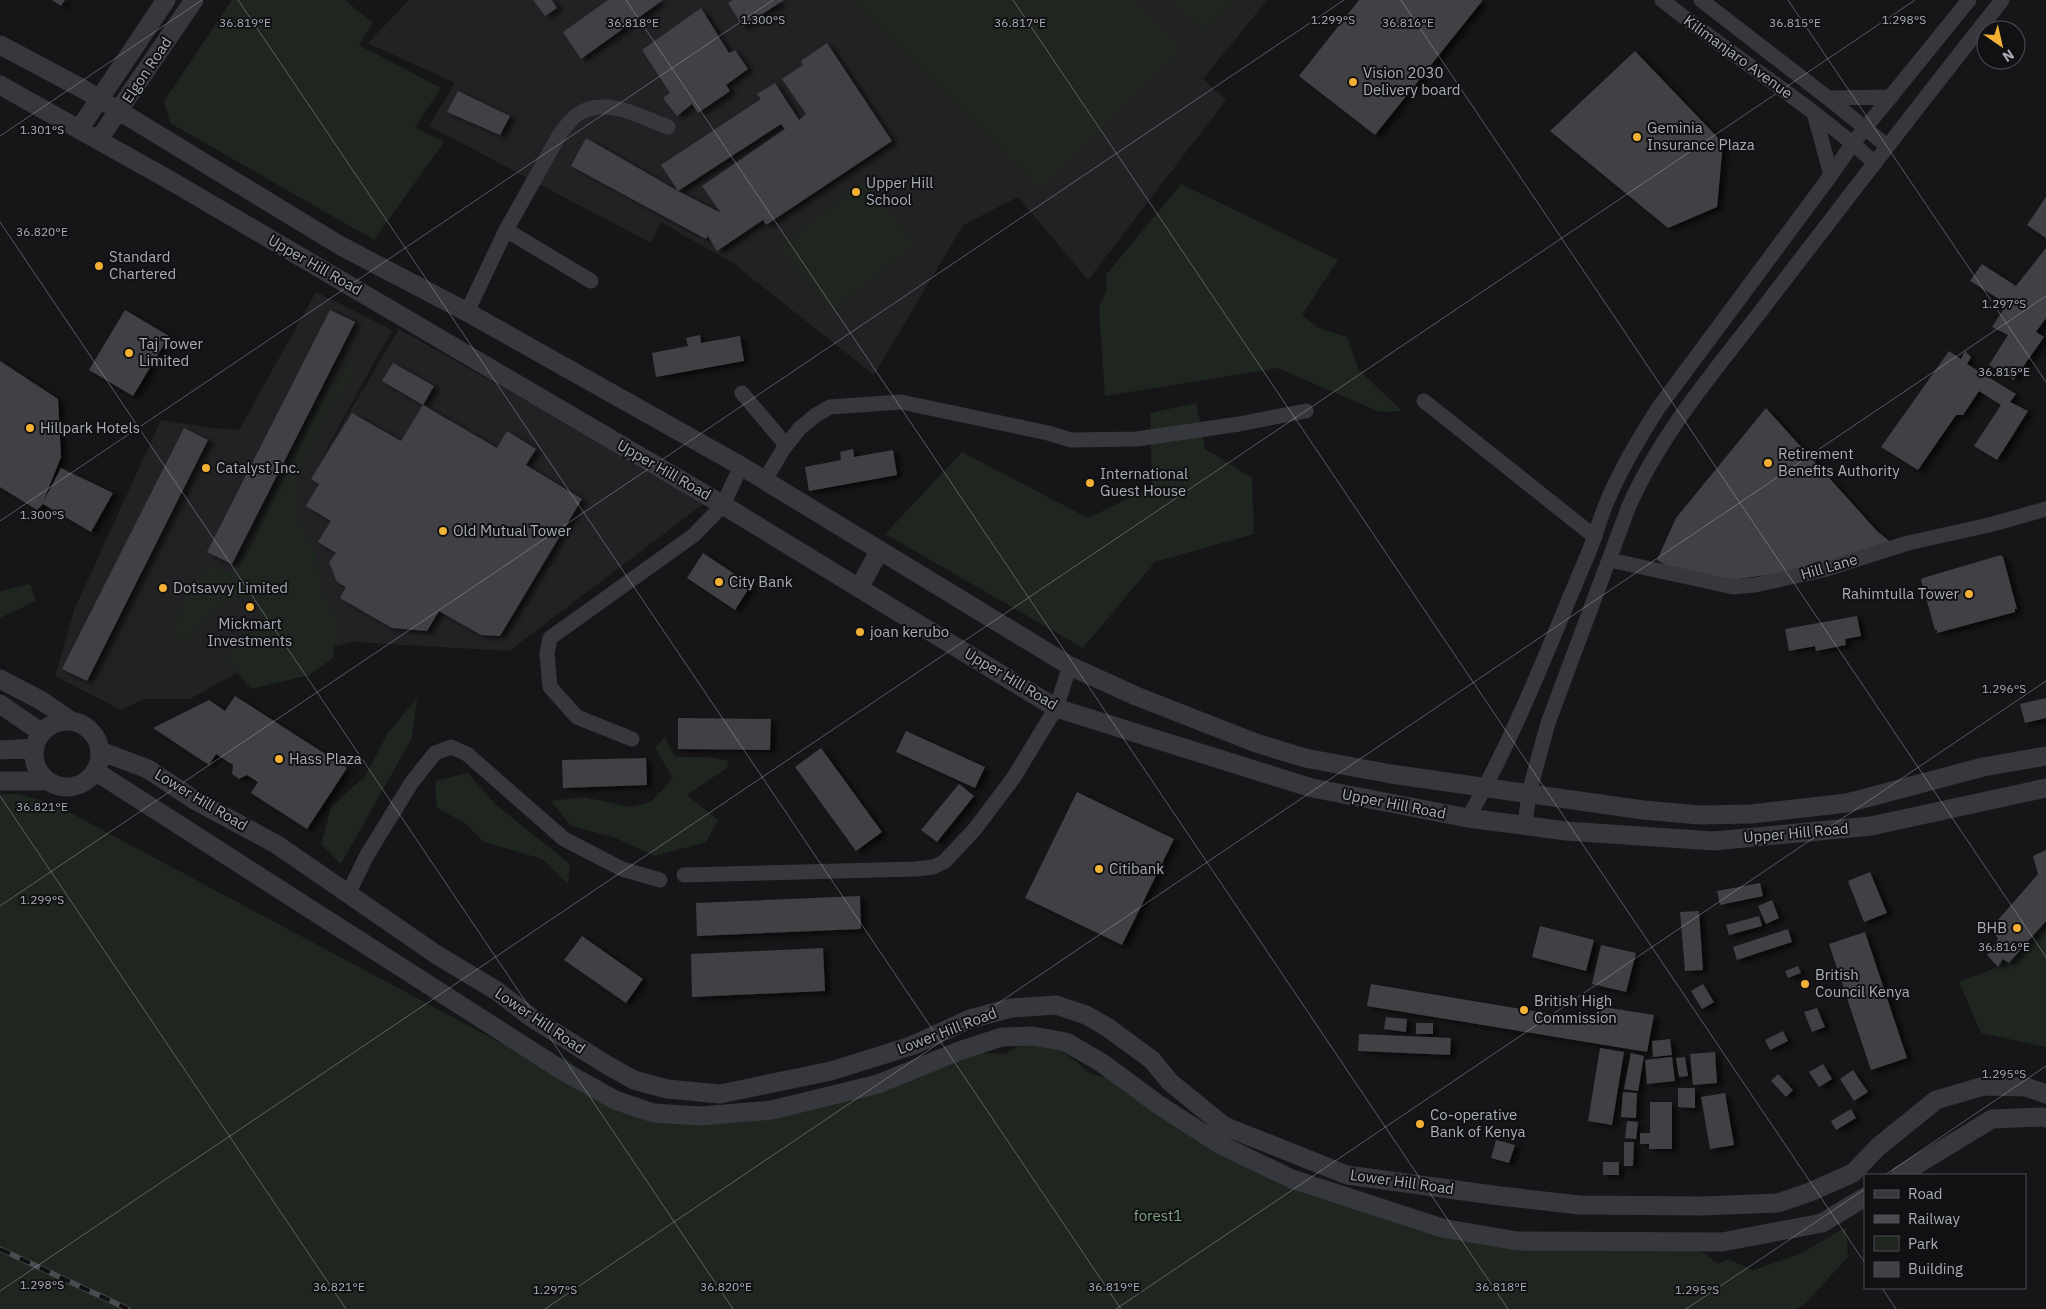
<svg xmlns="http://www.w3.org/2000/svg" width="2046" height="1309" viewBox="0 0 2046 1309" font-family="'IBM Plex Sans',sans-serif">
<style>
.built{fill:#222225}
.green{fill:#1e261f}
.building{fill:#404145;filter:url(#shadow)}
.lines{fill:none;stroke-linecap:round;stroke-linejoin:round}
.minor{stroke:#37383d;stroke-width:15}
.tertiary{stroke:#37383d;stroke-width:19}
.rail-casing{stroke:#4a4c52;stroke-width:5.5}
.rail{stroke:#111113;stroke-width:4;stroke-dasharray:11;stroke-linecap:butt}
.ticks{fill:none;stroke:#a8adb8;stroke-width:1;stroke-opacity:0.45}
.poi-dot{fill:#f2b134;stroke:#111113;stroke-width:2}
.labels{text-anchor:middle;stroke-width:4;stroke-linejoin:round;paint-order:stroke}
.street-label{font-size:15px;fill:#a8adb8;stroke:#111113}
.poi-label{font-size:15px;fill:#a8adb8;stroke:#111113;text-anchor:start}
.park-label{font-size:15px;fill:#7fa381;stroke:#111113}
.ticks-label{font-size:12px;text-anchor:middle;fill:#a8adb8;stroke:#111113;stroke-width:4;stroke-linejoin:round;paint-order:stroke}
</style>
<defs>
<filter id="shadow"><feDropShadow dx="5.5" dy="3" stdDeviation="2.5" flood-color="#0009"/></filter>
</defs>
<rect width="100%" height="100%" fill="#161618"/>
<path class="built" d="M409,0h858l-64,79 23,21 -138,180 -70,-83 -55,28 -89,150 -140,-111 -73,-42 -10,21 -222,-117 26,-43 -87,-40z
M316,292l76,38 -77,140 84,-141 307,173 -197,149 -156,-9 -55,12 -63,20 -45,25h-46l-23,11 -66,-34 19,-66 87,-190 51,8 27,2z"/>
<path class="green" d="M232,0h113l28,23 -14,22 82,43 -26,39 29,15 -70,98 -204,-117 -6,-22z
M853,0h280l49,49 -141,140z
M1171,0h63l-30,31z
M864,180l52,64 -84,67 -52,-64z
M1181,184l157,76 -36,55 16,13 29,9 12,33 43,41 -22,1 -102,-44 -173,28 -6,-88 8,-19 -1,-14z
M354,354l-1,24 -21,28 -37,73 2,38 19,38 6,35 15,32 -4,36 -23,17 -59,14 -25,-31 10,-19 26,-18 -5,-23 -20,-1 -27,16 -25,31 -13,-14 20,-45 17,-19 24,8 17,-26 19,-44 54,-104z
M1196,403l9,46 47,29 2,56 -99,28 -72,86 -198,-114 77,-82 126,66 64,-31 -2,-74z
M30,584l6,17 -36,17v-27z
M417,698l-5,40 -71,126 -20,-20 10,-37 34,-31 23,-43z
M665,737l10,20h32l21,4 -1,7 -40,27 31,25 -12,22 -51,14 -42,-19 -42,-11 -20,-25 33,-4 46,10 21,-5 22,-24 -18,-30z
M468,773l27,31 75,60 -2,20 -26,-25 -58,-17 -19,-19 -28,-15 -2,-27z
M0,794h17l35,9 451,241 64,15 40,37 41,26 225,-28 102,-41 30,1 17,-10 31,-1 38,31 30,7 113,74 208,73 247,14 29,22 10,-5 25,11 47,-16 46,-27 2,30 -45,49 -9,3h-1794z
M2046,921v126l-65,-14 -22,-51 39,-15 5,-8 6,4z"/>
<path class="building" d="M52,0h13l-4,6z
M533,0h19l5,8 -12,8z
M608,0h55l-82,59 -18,-27z
M733,0h51l-41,27 -15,-24z
M1359,0h124l-108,135 -76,-59z
M701,8l28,45 6,-3 13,19 -22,16 4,6 -32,22 -6,-9 -15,12 -14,-18 7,-5 -28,-43z
M827,43l65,98 -126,84 -3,-5 -46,31 -9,-15 -2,3 -135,-73 15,-28 92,53 43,22 -19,-27 83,-57 -4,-5 -103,67 -17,-26 100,-66 -4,-5 18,-11 24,37 7,-6 -24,-35 21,-14 -2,-4z
M1635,51l88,92 -6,64 -49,21 -118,-97z
M458,91l52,25 -10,19 -53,-23z
M2046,197v41l-19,-13z
M2046,248v70l-10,14 8,5 -30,43 -25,-15 19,-30 -16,-8 15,-23 -37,-23 12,-17 34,22z
M125,310l44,26 -36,60 -44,-26z
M330,310l25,12 -123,242 -25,-12z
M700,335l1,8 39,-7 4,25 -88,16 -4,-24 36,-7 -2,-8z
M1949,351l12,8 4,-8 6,6 -4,7 49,30 -6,8 18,9 -31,49 -23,-14 27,-41 -22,-14 -16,24h-7l-38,55 -37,-23z
M0,361l58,38 3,58 -18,45 18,-34 52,25 -22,39 -48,-28 -6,6 -37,-23z
M393,363l41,23 -11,19 -41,-24z
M423,405l74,43 10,-17 29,18 -10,16 56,34 -82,137 -19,-1 -42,-24 -12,20 -35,-3 -52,-30 6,-11 -9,-5 -8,-20 7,-9 -18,-11 13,-21 -25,-15 13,-22 -8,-5 41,-66 49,28z
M1766,408l111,123 16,13 -63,22 -99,14 -52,-7 -22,-13 19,-42z
M184,428l24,12 -121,241 -25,-12z
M853,449l1,8 39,-7 4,25 -88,16 -4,-24 36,-7 -1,-8z
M703,553l48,32 -16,25 -48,-32z
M2001,555l2,2 14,52h-2v3l-78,21v-3h-2l-14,-50 2,-2z
M1857,616l4,20 -16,3 1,6 -30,6 -1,-5 -26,5 -4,-22z
M235,696l112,72 -40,61 -56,-36 7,-11 -11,-7 -8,4 -7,-5 1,-9 -17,-11 -7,11 -56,-37 56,-28 16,11z
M2046,698v20l-21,5 -5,-19z
M678,718l93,1 -1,31 -92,-1z
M906,731l79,36 -10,21 -79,-36z
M821,748l61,84 -26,19 -61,-84z
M646,758l1,27 -84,3 -1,-28z
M959,784l15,12 -37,46 -16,-12z
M1077,792l97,47 -52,106 -97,-47z
M2046,850v71l-37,42 -6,-4 -5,8 -11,-12 11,-16 -7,-11 47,-54 -5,-18z
M1870,872l17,41 -23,9 -16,-41z
M1760,883l3,13 -43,9 -3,-14z
M860,896l1,33 -164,7 -1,-33z
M1772,900l7,18 -13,6 -8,-18z
M1699,911l4,59 -18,1 -5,-59z
M1759,916l3,10 -33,9 -3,-10z
M1540,926l54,14 -8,31 -54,-14z
M1788,929l4,13 -55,18 -4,-13z
M1865,932l42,126 -36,12 -42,-126z
M582,936l61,43 -17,24 -62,-43z
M1601,945l35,8 -10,39 -34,-8z
M823,948l2,43 -133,6 -1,-43z
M1798,966l3,7 -13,5 -3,-7z
M1371,984l223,37 3,-15 57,9 -7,37 -280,-46z
M1703,984l11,18 -12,7 -11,-18z
M1817,1008l8,19 -13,5 -8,-20z
M1386,1017l21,2 -1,13 -22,-3z
M1416,1023h17v11h-17z
M1783,1031l5,10 -18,9 -5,-10z
M1359,1034l92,4 -1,17 -92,-4z
M1670,1039l2,16 -19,2 -1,-16z
M1600,1048l24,4 -12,73 -24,-4z
M1715,1052l2,31 -24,2 -3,-31z
M1631,1053l13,3 -6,35 -14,-2z
M1672,1057l3,24 -28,3 -2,-24z
M1685,1057l3,19 -9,1 -3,-19z
M1823,1064l9,15 -13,8 -10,-15z
M1853,1070l15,22 -14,9 -14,-22z
M1778,1074l15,16 -7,7 -15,-16z
M1678,1088h17v20l-17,-1z
M1623,1092l14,1 -1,25 -15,-1z
M1725,1093l9,52 -24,4 -9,-52z
M1650,1102h22v47h-23v-5h-9v-11h10z
M1851,1109l5,9 -20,12 -5,-9z
M1627,1121l11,1 -2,17 -11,-1z
M1496,1140l19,5 -6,18 -18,-5z
M1624,1142h10l-1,24h-9z
M1603,1162h16v13h-16z"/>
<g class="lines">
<path class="minor" d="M1662,0c70,56 146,103 213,163
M1701,0l127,98 59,48
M1828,98l63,-1
M1814,113l17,62
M506,230l85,51
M467,312l39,-82 54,-96c5,-7 11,-15 18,-20 28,-18 63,3 90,13
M742,393l44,52
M1424,401l171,136
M765,480l19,-32 16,-20 16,-13 14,-8 71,-5 147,31 23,7 66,-1 102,-15 67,-13
M1610,560l123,27 22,-2 68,-15 85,-27 85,-19 53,-15
M632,739l-55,-22 -27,-30 -3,-34 3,-15 144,-103 29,-30 18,-39
M1468,818c48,-84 82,-175 120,-264 7,-16 11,-33 18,-50 14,-34 33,-66 53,-97l172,-232 22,-32 116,-143
M1525,825l4,-32 19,-70 81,-217c33,-75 89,-139 138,-203 78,-102 156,-203 235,-303
M684,875l232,-6 17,-2 11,-5 31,-33 39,-52 42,-69 14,-42
M348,894l19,-39 45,-73 23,-29 16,-6 16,7 97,85 58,30 38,11"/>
<path class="tertiary" d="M0,45l83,44 258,157 126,66 274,154 329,200 66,30 120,47 49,15 86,16 252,36 57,5 51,-1 96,-11 136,-36 63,-11
M0,85l173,97 550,323 333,203 256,80 156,30 98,13 148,10 157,-15 175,-38
M80,128l86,-128
M99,139l95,-139
M859,588l21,-38
M0,679l42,22 29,20
M0,704l42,29
M34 754a33 33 0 1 1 66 0a33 33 0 1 1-66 0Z
M0,750l35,-2
M100,751l48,18 48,32 80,43 161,111 60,36 35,27 75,47 27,15 33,9 53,5 111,-23 80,-25 59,-27 41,-11 45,-3 30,10 21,12 45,33 18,22 54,44 123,49 153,21 80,9 122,1 76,-3 32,-11 43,-19 25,-26 58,-47 48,-14 42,1 20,7
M95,771l468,300 52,29 38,13 48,3 71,-6 106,-26 81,-33 43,-14 31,-1 33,6 36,21 57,42 62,40 71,34 150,49 75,13 205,1 100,-19 43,-26
M0,781h48
M1900,1175l92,-56 51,-2 3,1"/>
<g class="rail-casing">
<path id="rail" d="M0,1249l128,60"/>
</g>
<use href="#rail" class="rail"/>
</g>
<path class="ticks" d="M238,0l883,1309M626,0l882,1309M1013,0l852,1263M1401,0l645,957M1788,0l258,382M0,136l202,-136M0,222l733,1087M0,521l773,-521M0,796l346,513M0,906l1344,-906M1885,1175l161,-109M1882,1288l14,21M0,1291l1915,-1291M545,1309l1501,-1013M1116,1309l930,-628M1686,1309l179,-120"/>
<g class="poi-dot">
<circle cx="1353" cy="82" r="5"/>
<circle cx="1637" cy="137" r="5"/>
<circle cx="856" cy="192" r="5"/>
<circle cx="99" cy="266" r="5"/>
<circle cx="129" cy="353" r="5"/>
<circle cx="30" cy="428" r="5"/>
<circle cx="1768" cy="463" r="5"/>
<circle cx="206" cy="468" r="5"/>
<circle cx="1090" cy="483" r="5"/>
<circle cx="443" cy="531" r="5"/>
<circle cx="719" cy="582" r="5"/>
<circle cx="163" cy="588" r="5"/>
<circle cx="1969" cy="594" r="5"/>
<circle cx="250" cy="607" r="5"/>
<circle cx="860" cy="632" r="5"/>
<circle cx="279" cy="759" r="5"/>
<circle cx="1099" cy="869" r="5"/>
<circle cx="2017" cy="928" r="5"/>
<circle cx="1805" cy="984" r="5"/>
<circle cx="1524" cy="1010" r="5"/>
<circle cx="1420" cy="1124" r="5"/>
</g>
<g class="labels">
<g class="street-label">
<text transform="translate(1738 57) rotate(36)" y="5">Kilimanjaro Avenue</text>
<text transform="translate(147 70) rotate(-56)" y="5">Elgon Road</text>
<text transform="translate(315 265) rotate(30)" y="5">Upper Hill Road</text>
<text transform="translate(664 470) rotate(30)" y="5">Upper Hill Road</text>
<text transform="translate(1829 567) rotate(-16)" y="5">Hill Lane</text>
<text transform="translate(1011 679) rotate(31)" y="5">Upper Hill Road</text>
<text transform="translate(201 800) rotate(31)" y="5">Lower Hill Road</text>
<text transform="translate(1394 804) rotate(11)" y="5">Upper Hill Road</text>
<text transform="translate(1796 833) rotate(-5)" y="5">Upper Hill Road</text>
<text transform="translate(540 1021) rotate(34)" y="5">Lower Hill Road</text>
<text transform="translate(947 1031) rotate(-21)" y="5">Lower Hill Road</text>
<text transform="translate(1402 1182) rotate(8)" y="5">Lower Hill Road</text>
</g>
<g class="poi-label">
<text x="1363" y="78">Vision 2030<tspan x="1363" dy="17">Delivery board</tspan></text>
<text x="1647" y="133">Geminia<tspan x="1647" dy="17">Insurance Plaza</tspan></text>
<text x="866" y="188">Upper Hill<tspan x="866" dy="17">School</tspan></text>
<text x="109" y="262">Standard<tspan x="109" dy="17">Chartered</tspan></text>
<text x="139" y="349">Taj Tower<tspan x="139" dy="17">Limited</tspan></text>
<text x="40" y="433">Hillpark Hotels</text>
<text x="1778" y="459">Retirement<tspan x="1778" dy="17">Benefits Authority</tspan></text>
<text x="216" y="473">Catalyst Inc.</text>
<text x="1100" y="479">International<tspan x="1100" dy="17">Guest House</tspan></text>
<text x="453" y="536">Old Mutual Tower</text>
<text x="729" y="587">City Bank</text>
<text x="173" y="593">Dotsavvy Limited</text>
<text x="1959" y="599" text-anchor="end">Rahimtulla Tower</text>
<text x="250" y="629" text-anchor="middle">Mickmart<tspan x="250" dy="17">Investments</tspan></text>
<text x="870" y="637">joan kerubo</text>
<text x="289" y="764">Hass Plaza</text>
<text x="1109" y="874">Citibank</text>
<text x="2007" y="933" text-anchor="end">BHB</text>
<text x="1815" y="980">British<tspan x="1815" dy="17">Council Kenya</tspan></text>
<text x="1534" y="1006">British High<tspan x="1534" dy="17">Commission</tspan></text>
<text x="1430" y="1120">Co-operative<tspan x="1430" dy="17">Bank of Kenya</tspan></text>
</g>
<g class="park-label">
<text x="1158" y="1221">forest1</text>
</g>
</g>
<g class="ticks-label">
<text x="763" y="24">1.300°S</text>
<text x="1333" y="24">1.299°S</text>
<text x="1904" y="24">1.298°S</text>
<text x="245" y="27">36.819°E</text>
<text x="633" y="27">36.818°E</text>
<text x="1020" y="27">36.817°E</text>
<text x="1408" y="27">36.816°E</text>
<text x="1795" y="27">36.815°E</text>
<text x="42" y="134">1.301°S</text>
<text x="42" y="236">36.820°E</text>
<text x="2004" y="308">1.297°S</text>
<text x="2004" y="376">36.815°E</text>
<text x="42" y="519">1.300°S</text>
<text x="2004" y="693">1.296°S</text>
<text x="42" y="811">36.821°E</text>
<text x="42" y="904">1.299°S</text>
<text x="2004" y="951">36.816°E</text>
<text x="2004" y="1078">1.295°S</text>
<text x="42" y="1289">1.298°S</text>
<text x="339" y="1291">36.821°E</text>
<text x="726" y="1291">36.820°E</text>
<text x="1114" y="1291">36.819°E</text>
<text x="1501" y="1291">36.818°E</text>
<text x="555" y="1294">1.297°S</text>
<text x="1697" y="1294">1.295°S</text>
</g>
<rect x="1864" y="1174" width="162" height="115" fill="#111113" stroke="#4d4f55"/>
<rect x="1874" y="1190" width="25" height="8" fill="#37383d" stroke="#4d4f55"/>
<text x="1908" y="1199" font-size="15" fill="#a8adb8">Road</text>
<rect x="1874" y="1215" width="25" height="8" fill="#4a4c52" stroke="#4d4f55"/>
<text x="1908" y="1224" font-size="15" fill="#a8adb8">Railway</text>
<rect x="1874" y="1236" width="25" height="15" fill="#1e261f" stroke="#4d4f55"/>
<text x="1908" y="1249" font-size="15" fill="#a8adb8">Park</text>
<rect x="1874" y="1262" width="25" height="15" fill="#404145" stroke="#4d4f55"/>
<text x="1908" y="1274" font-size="15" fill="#a8adb8">Building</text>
<g transform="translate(2001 45) rotate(146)"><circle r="24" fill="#111113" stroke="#4d4f55"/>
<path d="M0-4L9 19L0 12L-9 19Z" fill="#f2b134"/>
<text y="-8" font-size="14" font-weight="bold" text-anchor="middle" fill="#a8adb8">N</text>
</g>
</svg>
